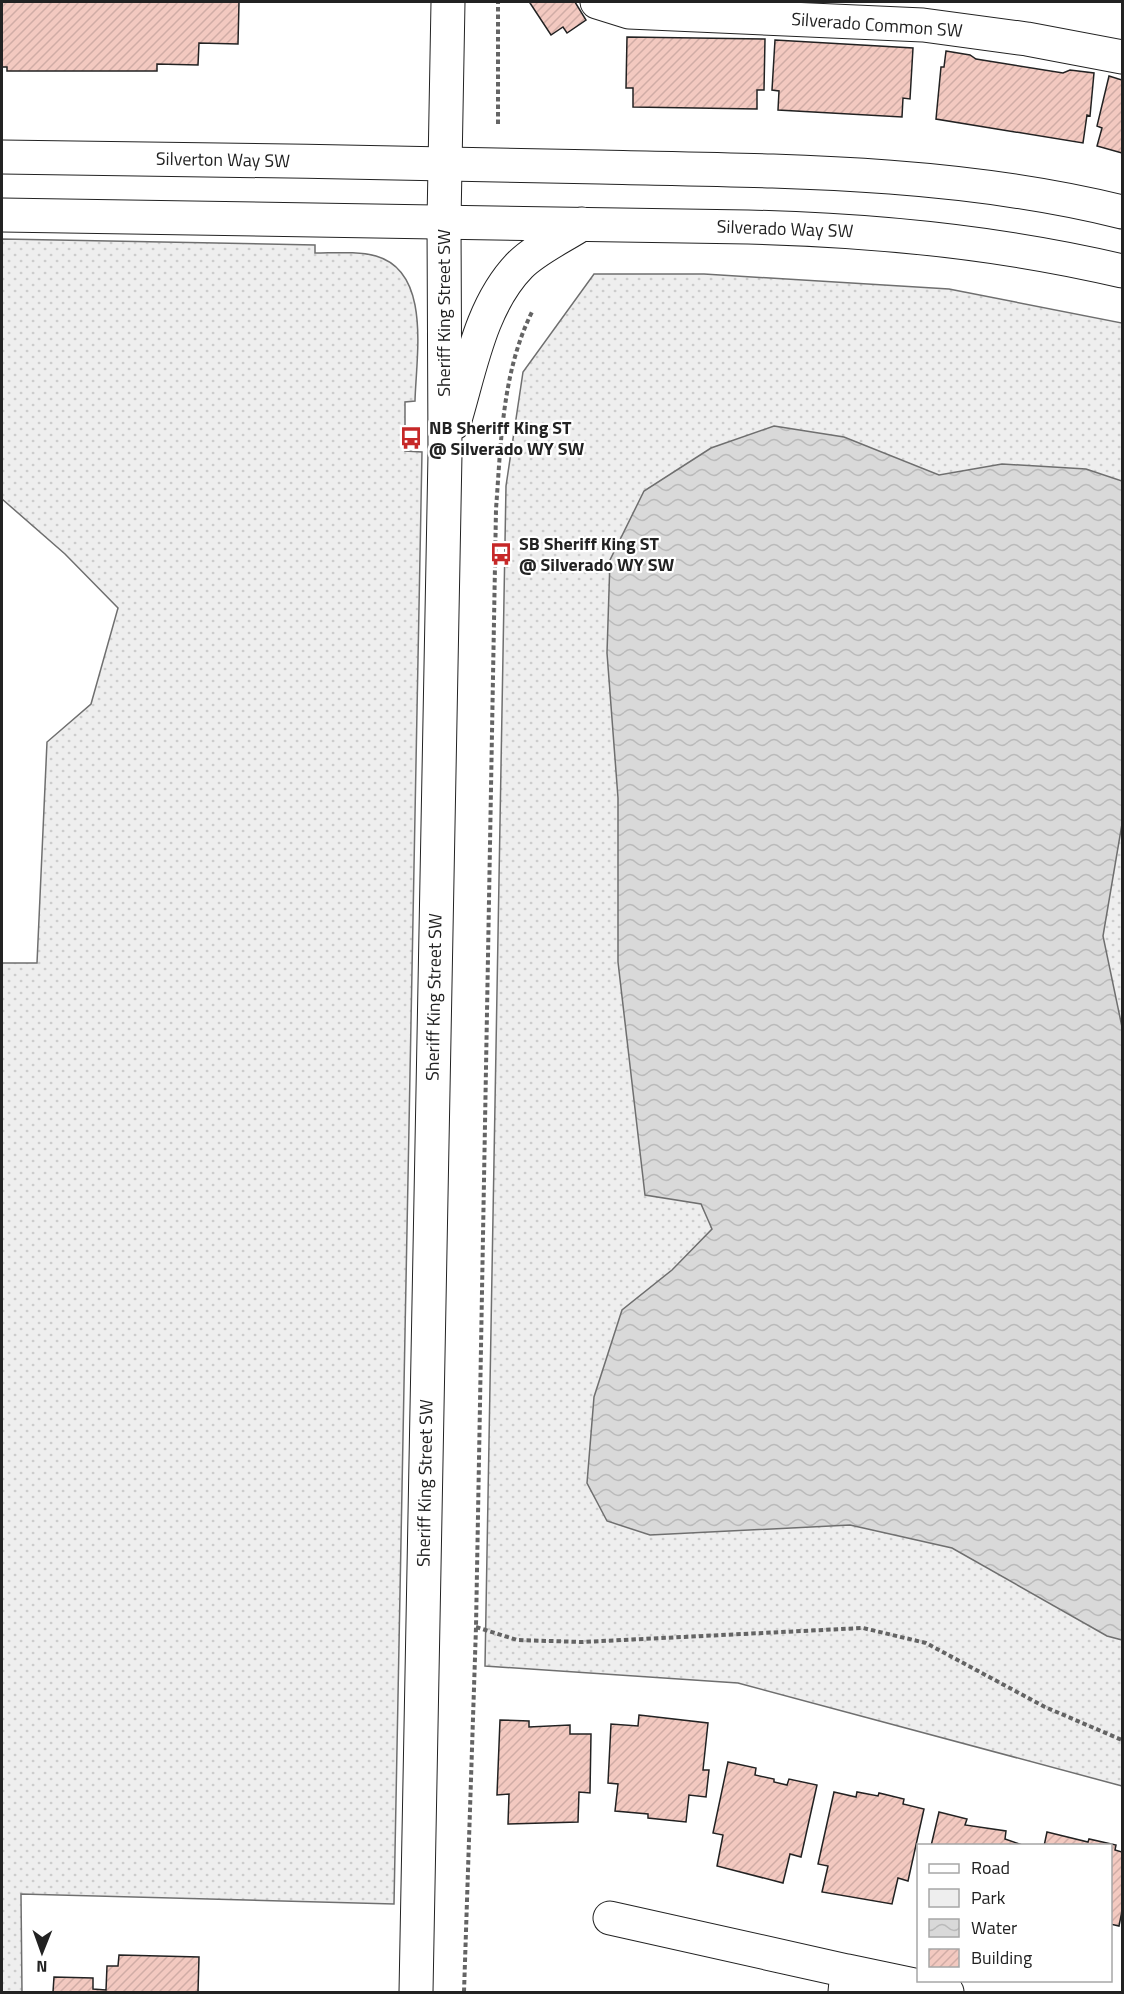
<svg xmlns="http://www.w3.org/2000/svg" width="1124" height="1994" viewBox="0 0 1124 1994" font-family="'Titillium Web',sans-serif">
<style>
.green{fill:url(#green-dots);stroke:#6f6f6f;stroke-width:1.5}
.water{fill:url(#water-waves);stroke:#6f6f6f;stroke-width:1.5}
.building{fill:url(#building-hatch);stroke:#222;stroke-width:1.5}
.lines{fill:none;stroke-linecap:round;stroke-linejoin:round}
.minor-casing{stroke:#222;stroke-width:35}
.secondary-casing{stroke:#222;stroke-width:35}
.path{stroke:#646464;stroke-width:4;stroke-dasharray:4.5 3;stroke-linecap:butt}
.minor{stroke:#fff;stroke-width:33}
.secondary{stroke:#fff;stroke-width:33}
.labels{text-anchor:middle;stroke-width:4.5;stroke-linejoin:round;paint-order:stroke}
.street-label{font-size:18px;fill:#222;stroke:#fff}
.poi-label{font-size:18px;font-weight:bold;fill:#222;stroke:#fff;text-anchor:start}
</style>
<defs>
<pattern id="green-dots" width="8" height="8" patternUnits="userSpaceOnUse" patternTransform="scale(1.5)"><rect width="8" height="8" fill="#eee"/><path d="M2 2h.1M6 6h.1" fill="none" stroke="#ccc" stroke-width="1.8" stroke-linecap="round"/></pattern>
<pattern id="water-waves" width="16" height="10" patternUnits="userSpaceOnUse" patternTransform="scale(1.5)"><rect width="16" height="10" fill="#d9d9d9"/><path d="M0 5q4-4 8 0t8 0" fill="none" stroke="#bababa"/></pattern>
<pattern id="building-hatch" width="6" height="6" patternUnits="userSpaceOnUse" patternTransform="scale(1.5)"><rect width="6" height="6" fill="#f3c9c0"/><path d="M-1 1l2-2M0 6l6-6M5 7l2-2" fill="none" stroke="#d0aca5"/></pattern>
</defs>
<rect width="100%" height="100%" fill="#fff"/>
<path class="green" d="M2,239l313,6v8c20,0 42,-2 61,3 56,16 40,101 39,145l-10,1v49l17,1 -28,1452 -373,-10 1,98h-20v-1029h35l10,-221 44,-38 27,-96 -53,-54 -63,-55z
M594,274h110l245,15 173,34v1463l-384,-103 -253,-17 21,-1180 17,-114z"/>
<path class="water" d="M774,426l70,11 95,38 63,-11 84,5 36,12v343l-19,112 19,91v613l-15,-4 -155,-88 -102,-23 -200,10 -43,-14 -20,-38 7,-86 28,-87 50,-40 40,-41 -11,-25 -56,-9 -27,-233v-164l-11,-145 3,-93 34,-69 67,-43z"/>
<path class="building" d="M2,2h237l-1,42 -39,-1 -1,22 -41,-1v7h-150v-4h-5z
M532,2h43l11,18 -19,13 -4,-6 -12,8 -21,-32z
M627,37l138,2 -1,51h-7v19l-124,-2v-19h-7z
M775,40l138,8 -3,51 -7,-1 -1,19 -124,-7 1,-19 -7,-1z
M946,51l24,4 6,4 87,14 7,-3 24,3 -4,43 -3,-1 -4,28 -147,-24 5,-52h3z
M1109,76l13,4v73l-25,-7 5,-18 -5,-2z
M639,1715l69,8 -5,47h6l-3,27 -17,-2 -3,27 -38,-4v-4l-33,-3 3,-27 -10,-1 3,-59 27,2z
M500,1720l29,1v6l41,-2v9h21l-1,59 -11,-1 -1,30 -70,2 1,-30 -12,1z
M728,1762l28,6 -1,7 19,4v3l13,3 2,-6 28,6 -16,72 -11,-3 -7,29 -66,-17 6,-31 -10,-2z
M834,1792l22,5 1,-5 21,4 1,-3 25,6 -1,5 21,5 -16,72 -10,-3 -6,26 -70,-12 6,-26 -10,-2z
M939,1812l28,7 -2,6 41,6 -1,8 20,7h-94z
M1047,1832l41,10 1,-3 27,6 -1,5 7,2v59l-3,15 -9,-2v-78h-66z
M119,1955l80,2 -1,35h-145l1,-15 39,1v11l13,1 1,-24h11z"/>
<g class="lines">
<g class="minor-casing">
<path id="minor" d="M597,2l32,10 294,13 104,14 95,18
M2,157c199,2 399,6 598,10 175,4 352,3 522,45
M2,215l746,12c126,3 251,15 374,44
M610,1918l237,53
M845,1992l2,-21 100,21"/>
</g>
<g class="secondary-casing">
<path id="secondary" d="M454,423c16,-52 26,-117 66,-158 16,-16 42,-28 62,-41
M416,1992l29,-1538 -1,-233 4,-219"/>
</g>
<path class="path" d="M498,124v-122
M476,1627l41,13 65,2 281,-14 63,15 119,64 77,33
M464,1992l12,-365 20,-1118c5,-66 6,-137 36,-197"/>
<use href="#minor" class="minor"/>
<use href="#secondary" class="secondary"/>
</g>
<defs>
<g id="bus-bare" transform="scale(1.8)"><path d="M-5-6H5V4H4V6H2V4H-2V6H-4V4H-5ZM-3.5-4V0h7V-4ZM-3.5 1.2v1.5H-2V1.2ZM2 1.2v1.5H3.5V1.2Z" fill="#c62828" stroke="#fff" stroke-width="2.5" paint-order="stroke"/></g>
</defs>
<g fill-rule="evenodd">
<use href="#bus-bare" x="411" y="438"/>
<use href="#bus-bare" x="501" y="554"/>
</g>
<g class="labels">
<g class="street-label">
<text transform="translate(877 25) rotate(4)" y="6">Silverado Common SW</text>
<text transform="translate(223 160) rotate(1)" y="6">Silverton Way SW</text>
<text transform="translate(785 229) rotate(2)" y="6">Silverado Way SW</text>
<text transform="translate(444 313) rotate(-90)" y="6">Sheriff King Street SW</text>
<text transform="translate(434 997) rotate(-89)" y="6">Sheriff King Street SW</text>
<text transform="translate(425 1483) rotate(-89)" y="6">Sheriff King Street SW</text>
</g>
<g class="poi-label">
<text x="429" y="434">NB Sheriff King ST<tspan x="429" dy="21">@ Silverado WY SW</tspan></text>
<text x="519" y="550">SB Sheriff King ST<tspan x="519" dy="21">@ Silverado WY SW</tspan></text>
</g>
</g>
<rect width="1124" height="1994" fill="none" stroke="#222222" stroke-width="6"/>
<rect x="917" y="1844" width="195" height="138" fill="#ffffff" stroke="#a7a7a7" stroke-width="1.5"/>
<rect x="929" y="1864" width="30" height="9" fill="#ffffff" stroke="#a7a7a7" stroke-width="1.5"/>
<text x="971" y="1874" font-size="18" fill="#222222">Road</text>
<rect x="929" y="1889" width="30" height="18" fill="#eeeeee" stroke="#a7a7a7" stroke-width="1.5"/>
<text x="971" y="1904" font-size="18" fill="#222222">Park</text>
<rect x="929" y="1919" width="30" height="18" fill="url(#water-waves)" stroke="#a7a7a7" stroke-width="1.5"/>
<text x="971" y="1934" font-size="18" fill="#222222">Water</text>
<rect x="929" y="1949" width="30" height="18" fill="url(#building-hatch)" stroke="#a7a7a7" stroke-width="1.5"/>
<text x="971" y="1964" font-size="18" fill="#222222">Building</text>
<g transform="translate(42 1952) rotate(181)" stroke="#ffffff" stroke-width="4.5" paint-order="stroke">
<path d="M0-4.5L10 22L0 15L-10 22Z" fill="#222222"/>
<text y="-9" font-size="16" font-weight="bold" text-anchor="middle" fill="#222222">N</text>
</g>
</svg>
